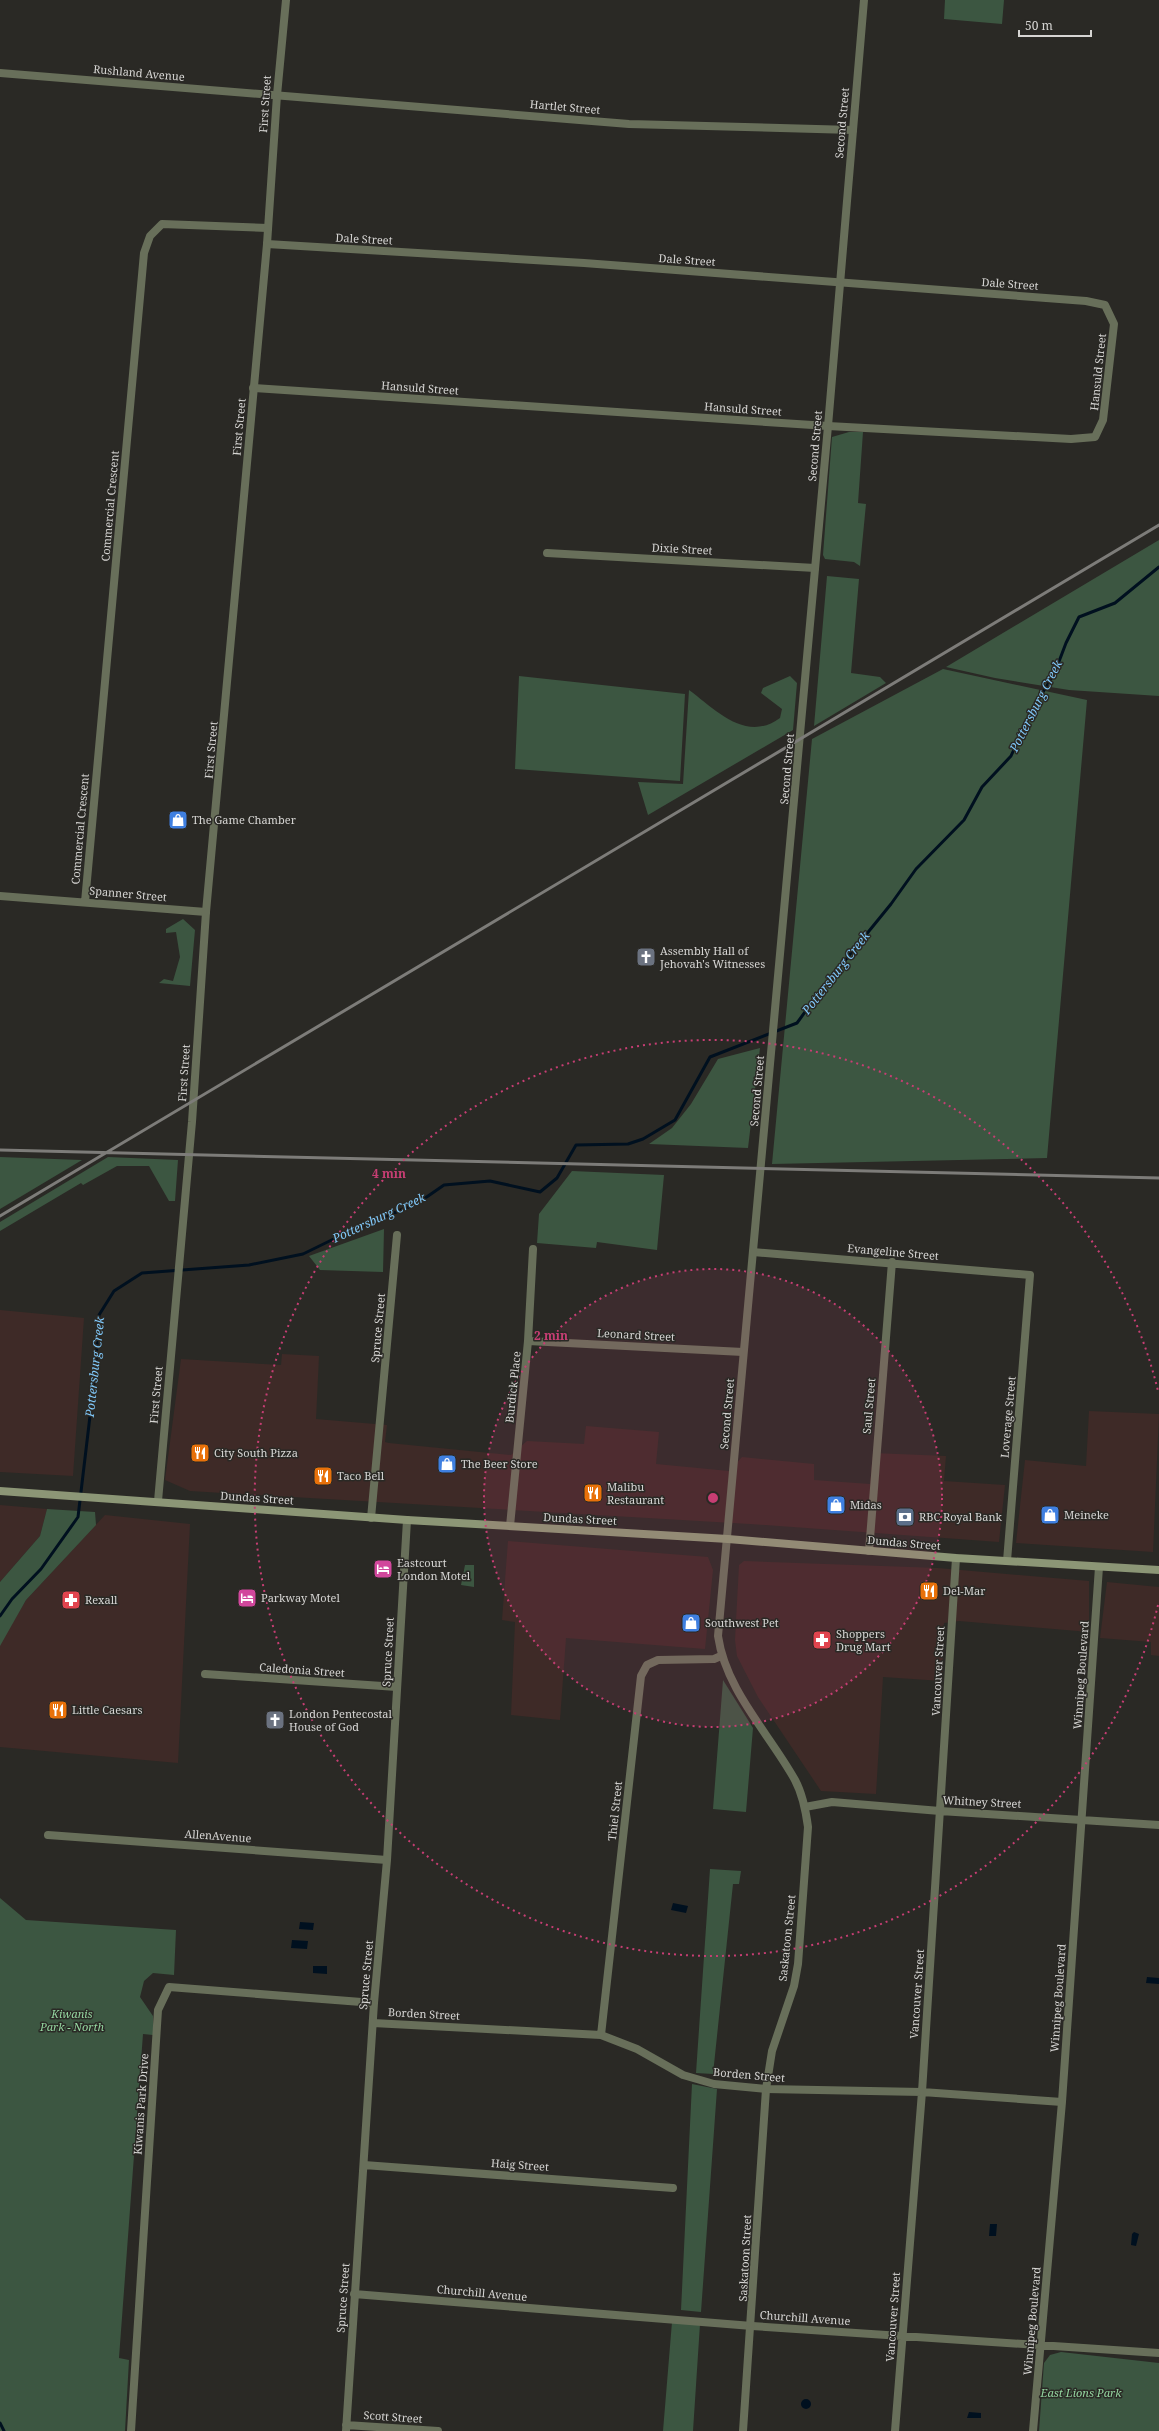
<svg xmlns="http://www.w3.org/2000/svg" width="1159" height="2431" viewBox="0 0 1159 2431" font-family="'Noto Serif',serif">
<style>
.commercial{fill:#3e2a27}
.green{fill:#3c5641}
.water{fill:#00101f}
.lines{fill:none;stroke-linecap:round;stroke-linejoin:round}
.stream{stroke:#00101f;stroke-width:3}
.minor{stroke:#686f5a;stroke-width:8}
.tertiary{stroke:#686f5a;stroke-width:8}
.secondary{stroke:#8c9676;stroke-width:8}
.rail{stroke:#7d7c79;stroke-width:3}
.ring{fill:none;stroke:#c63e73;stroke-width:2;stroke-dasharray:2 4}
.labels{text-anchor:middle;stroke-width:3;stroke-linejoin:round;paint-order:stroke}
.street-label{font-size:11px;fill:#d6d5d3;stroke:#2a2925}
.poi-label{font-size:11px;fill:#d6d5d3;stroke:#2a2925;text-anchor:start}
.park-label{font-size:11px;font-style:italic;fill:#94d6a0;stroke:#2a2925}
.water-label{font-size:12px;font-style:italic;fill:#80c8f9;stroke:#2a2925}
.centre{fill:#c63e73;stroke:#2a2925;stroke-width:2}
.ring-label{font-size:12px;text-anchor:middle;font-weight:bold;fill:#c63e73;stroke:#2a2925;stroke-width:3;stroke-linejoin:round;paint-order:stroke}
</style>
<rect width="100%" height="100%" fill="#2a2925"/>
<path class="commercial" d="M0,1310l84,8 -11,158 -73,-4z
M282,1354l37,2 -3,63 71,6 -2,17 4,1 122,12 16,-14 57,3 2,-18 73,6 -3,32 73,7 13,-14 72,7v16l56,4 3,-31 73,3 -2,25 61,4 -6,57 -249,-18 -560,-33 -25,-11 16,-121 100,6z
M1089,1411l70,3 -6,138 -137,-9 9,-83 61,6z
M0,1505l47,4 -7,27 -40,46z
M105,1515l85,9 -12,239 -178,-16v-103l26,-44z
M508,1541l200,16 5,13 -8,79 -139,-11 -6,82 -49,-5 4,-93 -13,-2z
M744,1561l194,7 151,13v51l-130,-11 -15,2 -2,58 -59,-4 -7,117 -55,-3 -63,-94 -21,-41 -2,-16 4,-75z
M1107,1582l52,5v69l-8,-1v-13l-51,-4z"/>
<path class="green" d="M945,0h59l-2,24 -58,-5z
M849,432h14l-5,71 8,1 -6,62 -6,-4 -29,-3 -2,-4 9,-118z
M1159,540v156l-90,-6 -74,-12 -49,-11z
M827,576l32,3 -8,94 29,4 6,6 -72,43z
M943,669l144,31 -40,458 -275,6 40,-425z
M519,676l166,18 -5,87 -165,-12z
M790,676l7,7 -4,47 -145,85 -10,-33 45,2 6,-94c27,20 57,53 91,28l2,-9 -21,-16 2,-5z
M183,919l12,11 -5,56 -31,-3 5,-4 9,2 7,-24 -4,-25 -10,1v-4z
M760,1048l-12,100 -99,-4 23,-16 19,-24 27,-45z
M0,1157l82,3 -82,49z
M108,1157l70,3 -3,41h-6l-20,-35h-32l-34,19 -2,-2 -81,48v-9z
M572,1171l92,4 -7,75 -60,-8 -1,6 -59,-5 2,-29z
M384,1229l-1,43 -63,-2 -11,-14z
M47,1509l48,3 1,13 -70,75 -26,46v-64l40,-46z
M465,1565h9v22l-13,-2z
M723,1680l30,48 -7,84 -33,-3z
M710,1869l31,2 -2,13h-6l-20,190 -17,-1z
M0,1898l26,22 150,10 -2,45 -21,-2 -9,8 -4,16 13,19v19l-10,-1 -24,324 10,2 -4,71h-125z
M692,2084l25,5 -16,223 -20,-2z
M672,2322l28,2 -7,107h-30z
M1061,2352l98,11v68h-120l5,-68 6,-8z"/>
<path class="water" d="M673,1903l15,3 -2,7 -15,-3z
M300,1922l14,1 -1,7 -14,-1z
M292,1940l16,1 -1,8 -16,-1z
M313,1966h14v8l-14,-1z
M1147,1977l12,1v6l-13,-1z
M990,2224h7l-1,12h-7z
M1134,2232l5,2 -3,12 -5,-1 1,-11z
M801 2404a5 5 0 1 1 10 0a5 5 0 1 1-10 0Z
M969,2412l12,1v5h-14z"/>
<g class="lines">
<path class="stream" d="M0,1616l12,-17 29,-30 37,-52 17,-143 4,-59 15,-24 28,-18 107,-8 54,-11 47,-23 68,-28 26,-18 46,-4 50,11 17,-14 19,-33 52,-1 15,-5 32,-19 35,-63 87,-34 24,-33 70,-86 25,-35 48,-49 18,-33 29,-31 20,-44 24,-40 11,-29 13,-26 36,-14 44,-36
M0,2423l4,8"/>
<path class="minor" d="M0,73l629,51 224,6
M253,388l575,38 243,13 24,-2 8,-17 11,-96 -9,-19 -19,-4 -502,-38 -317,-19
M547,553l268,15
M0,896l206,16
M85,902l59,-649 6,-17 12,-12 106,4
M753,1252l277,23 -23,286
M528,1341l215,11
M371,1518l26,-283
M510,1526l18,-185 5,-92
M869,1551l23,-289
M205,1674l192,13
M805,1807l27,-5 108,9 219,14
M48,1835l339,25
M373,2023l228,12 36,14 46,26 31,9 52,5 156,3 140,10
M601,2035l40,-359 6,-11 11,-5 56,-1 7,-3
M364,2165l309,23
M354,2294l398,32 407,27
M346,2425l92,6
M131,2431l27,-421 11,-23 205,16
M346,2431l28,-428 13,-143 20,-340
M895,2431l27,-339 34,-534
M1033,2431l29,-329 37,-535"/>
<path class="tertiary" d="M158,1501l34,-379 14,-210 61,-668 10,-149 9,-95
M743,2431l23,-342 6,-38 22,-65 4,-22 10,-137c-2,-15 -5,-32 -13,-47 -26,-47 -69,-89 -77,-144l110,-1210 36,-426"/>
<path class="secondary" d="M0,1491l407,29 321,19 228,19 203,12"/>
<path class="rail" d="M0,1150l1159,28
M0,1216l1159,-691"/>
</g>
<circle cx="713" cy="1498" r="229" fill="#c63e73" fill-opacity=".12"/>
<g class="ring">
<circle cx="713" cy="1498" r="229"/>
<path d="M1158 1605A458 458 0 1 1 1158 1391"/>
</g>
<defs>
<g id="shop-square" transform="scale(1)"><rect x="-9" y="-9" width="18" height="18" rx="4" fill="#3f7fe0" stroke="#2a2925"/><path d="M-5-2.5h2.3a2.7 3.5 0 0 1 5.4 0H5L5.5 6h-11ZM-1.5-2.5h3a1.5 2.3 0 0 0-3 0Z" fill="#fff"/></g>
<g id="church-square" transform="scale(1)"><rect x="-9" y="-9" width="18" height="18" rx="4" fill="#6b7280" stroke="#2a2925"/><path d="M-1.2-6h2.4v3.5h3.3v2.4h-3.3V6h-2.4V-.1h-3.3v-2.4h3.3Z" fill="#fff"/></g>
<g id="restaurant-square" transform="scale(1)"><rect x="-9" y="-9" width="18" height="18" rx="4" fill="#e8710a" stroke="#2a2925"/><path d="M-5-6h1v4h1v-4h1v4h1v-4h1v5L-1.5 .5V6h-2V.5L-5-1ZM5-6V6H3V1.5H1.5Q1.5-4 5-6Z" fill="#fff"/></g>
<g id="bank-square" transform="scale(1)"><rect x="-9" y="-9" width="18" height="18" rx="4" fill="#5c6f8a" stroke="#2a2925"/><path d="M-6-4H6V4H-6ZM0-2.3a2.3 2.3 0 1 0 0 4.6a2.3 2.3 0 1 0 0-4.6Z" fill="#fff"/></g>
<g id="hotel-square" transform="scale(1)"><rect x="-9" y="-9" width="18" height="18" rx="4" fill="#d1479c" stroke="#2a2925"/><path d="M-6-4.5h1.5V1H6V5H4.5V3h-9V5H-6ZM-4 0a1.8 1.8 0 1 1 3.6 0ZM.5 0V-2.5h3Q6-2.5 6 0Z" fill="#fff"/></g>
<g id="pharmacy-square" transform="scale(1)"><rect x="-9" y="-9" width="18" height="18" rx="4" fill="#e0444e" stroke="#2a2925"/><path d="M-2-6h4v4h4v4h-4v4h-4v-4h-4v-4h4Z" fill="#fff"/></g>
</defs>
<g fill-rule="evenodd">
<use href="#shop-square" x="178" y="820"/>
<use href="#church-square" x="646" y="957"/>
<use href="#restaurant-square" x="200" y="1453"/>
<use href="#shop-square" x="447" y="1464"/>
<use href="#restaurant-square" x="323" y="1476"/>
<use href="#restaurant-square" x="593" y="1493"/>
<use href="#shop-square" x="836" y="1505"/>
<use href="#shop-square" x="1050" y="1515"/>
<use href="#bank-square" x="905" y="1517"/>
<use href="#hotel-square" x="383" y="1569"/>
<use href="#restaurant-square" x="929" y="1591"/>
<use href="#hotel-square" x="247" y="1598"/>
<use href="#pharmacy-square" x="71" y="1600"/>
<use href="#shop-square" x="691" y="1623"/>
<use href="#pharmacy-square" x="822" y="1640"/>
<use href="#restaurant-square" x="58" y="1710"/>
<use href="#church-square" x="275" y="1720"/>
</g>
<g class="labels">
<g class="street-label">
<text transform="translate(139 73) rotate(5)" y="4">Rushland Avenue</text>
<text transform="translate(265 104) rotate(-86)" y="4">First Street</text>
<text transform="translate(565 107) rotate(5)" y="4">Hartlet Street</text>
<text transform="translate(842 123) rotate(-85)" y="4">Second Street</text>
<text transform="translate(364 239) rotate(3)" y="4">Dale Street</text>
<text transform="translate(687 260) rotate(4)" y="4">Dale Street</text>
<text transform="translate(1010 284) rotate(4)" y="4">Dale Street</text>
<text transform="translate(1098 372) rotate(-84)" y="4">Hansuld Street</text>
<text transform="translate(420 388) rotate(4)" y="4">Hansuld Street</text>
<text transform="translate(743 409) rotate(4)" y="4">Hansuld Street</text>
<text transform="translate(239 427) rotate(-85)" y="4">First Street</text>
<text transform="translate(815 446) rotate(-85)" y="4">Second Street</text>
<text transform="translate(110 506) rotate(-85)" y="4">Commercial Crescent</text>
<text transform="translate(682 549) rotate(3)" y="4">Dixie Street</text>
<text transform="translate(211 750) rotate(-85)" y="4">First Street</text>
<text transform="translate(787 769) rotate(-85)" y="4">Second Street</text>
<text transform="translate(80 829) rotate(-85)" y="4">Commercial Crescent</text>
<text transform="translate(128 894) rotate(5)" y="4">Spanner Street</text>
<text transform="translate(184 1073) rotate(-86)" y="4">First Street</text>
<text transform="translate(757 1091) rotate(-85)" y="4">Second Street</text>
<text transform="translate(893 1252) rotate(5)" y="4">Evangeline Street</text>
<text transform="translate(378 1328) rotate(-85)" y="4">Spruce Street</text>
<text transform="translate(636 1335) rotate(3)" y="4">Leonard Street</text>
<text transform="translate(513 1387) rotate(-84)" y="4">Burdick Place</text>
<text transform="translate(156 1395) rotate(-85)" y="4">First Street</text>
<text transform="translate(869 1406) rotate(-85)" y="4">Saul Street</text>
<text transform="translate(727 1414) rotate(-85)" y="4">Second Street</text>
<text transform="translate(1008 1417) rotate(-85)" y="4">Loverage Street</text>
<text transform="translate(257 1498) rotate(4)" y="4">Dundas Street</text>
<text transform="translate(580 1519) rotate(3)" y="4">Dundas Street</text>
<text transform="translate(904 1543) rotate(5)" y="4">Dundas Street</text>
<text transform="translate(388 1652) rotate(-87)" y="4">Spruce Street</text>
<text transform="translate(302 1670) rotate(4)" y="4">Caledonia Street</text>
<text transform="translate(938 1671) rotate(-87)" y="4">Vancouver Street</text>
<text transform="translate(1081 1675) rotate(-86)" y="4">Winnipeg Boulevard</text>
<text transform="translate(982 1802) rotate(3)" y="4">Whitney Street</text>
<text transform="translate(615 1811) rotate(-84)" y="4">Thiel Street</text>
<text transform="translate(218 1836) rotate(4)" y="4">AllenAvenue</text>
<text transform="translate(787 1938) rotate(-84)" y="4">Saskatoon Street</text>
<text transform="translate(366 1975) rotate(-85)" y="4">Spruce Street</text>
<text transform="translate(917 1994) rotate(-86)" y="4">Vancouver Street</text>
<text transform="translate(1058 1998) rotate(-86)" y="4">Winnipeg Boulevard</text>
<text transform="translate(424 2014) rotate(3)" y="4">Borden Street</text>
<text transform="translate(749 2075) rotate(5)" y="4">Borden Street</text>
<text transform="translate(141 2104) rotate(-86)" y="4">Kiwanis Park Drive</text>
<text transform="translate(520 2165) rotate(4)" y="4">Haig Street</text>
<text transform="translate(745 2258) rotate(-87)" y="4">Saskatoon Street</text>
<text transform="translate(482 2293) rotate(5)" y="4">Churchill Avenue</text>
<text transform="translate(343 2298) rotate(-86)" y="4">Spruce Street</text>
<text transform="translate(893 2317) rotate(-86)" y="4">Vancouver Street</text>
<text transform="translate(805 2318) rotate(4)" y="4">Churchill Avenue</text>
<text transform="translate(1032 2321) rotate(-85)" y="4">Winnipeg Boulevard</text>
<text transform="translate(393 2417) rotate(4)" y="4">Scott Street</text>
</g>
<g class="poi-label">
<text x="192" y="824">The Game Chamber</text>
<text x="660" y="955">Assembly Hall of<tspan x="660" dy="13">Jehovah's Witnesses</tspan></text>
<text x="214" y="1457">City South Pizza</text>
<text x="461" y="1468">The Beer Store</text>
<text x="337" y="1480">Taco Bell</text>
<text x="607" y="1491">Malibu<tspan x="607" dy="13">Restaurant</tspan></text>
<text x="850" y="1509">Midas</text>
<text x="1064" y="1519">Meineke</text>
<text x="919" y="1521">RBC Royal Bank</text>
<text x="397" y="1567">Eastcourt<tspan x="397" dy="13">London Motel</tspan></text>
<text x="943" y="1595">Del-Mar</text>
<text x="261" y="1602">Parkway Motel</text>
<text x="85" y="1604">Rexall</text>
<text x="705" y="1627">Southwest Pet</text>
<text x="836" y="1638">Shoppers<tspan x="836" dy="13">Drug Mart</tspan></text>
<text x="72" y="1714">Little Caesars</text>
<text x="289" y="1718">London Pentecostal<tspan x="289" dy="13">House of God</tspan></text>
</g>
<g class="park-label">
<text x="72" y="2018">Kiwanis<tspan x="72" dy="13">Park - North</tspan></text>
<text x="1081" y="2397">East Lions Park</text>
</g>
<g class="water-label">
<text transform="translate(1036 706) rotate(-63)" y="4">Pottersburg Creek</text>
<text transform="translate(836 973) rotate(-52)" y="4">Pottersburg Creek</text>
<text transform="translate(379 1218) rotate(-25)" y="4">Pottersburg Creek</text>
<text transform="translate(95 1367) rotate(-84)" y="4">Pottersburg Creek</text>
</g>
</g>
<circle cx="713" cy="1498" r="6" class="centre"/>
<g class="ring-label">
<text x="389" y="1178">4 min</text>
<text x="551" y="1340">2 min</text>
</g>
<path d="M1019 30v6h72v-6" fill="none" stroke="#d6d5d3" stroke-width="2"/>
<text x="1025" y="30" font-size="12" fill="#d6d5d3" stroke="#2a2925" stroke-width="3" paint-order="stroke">50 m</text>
</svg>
